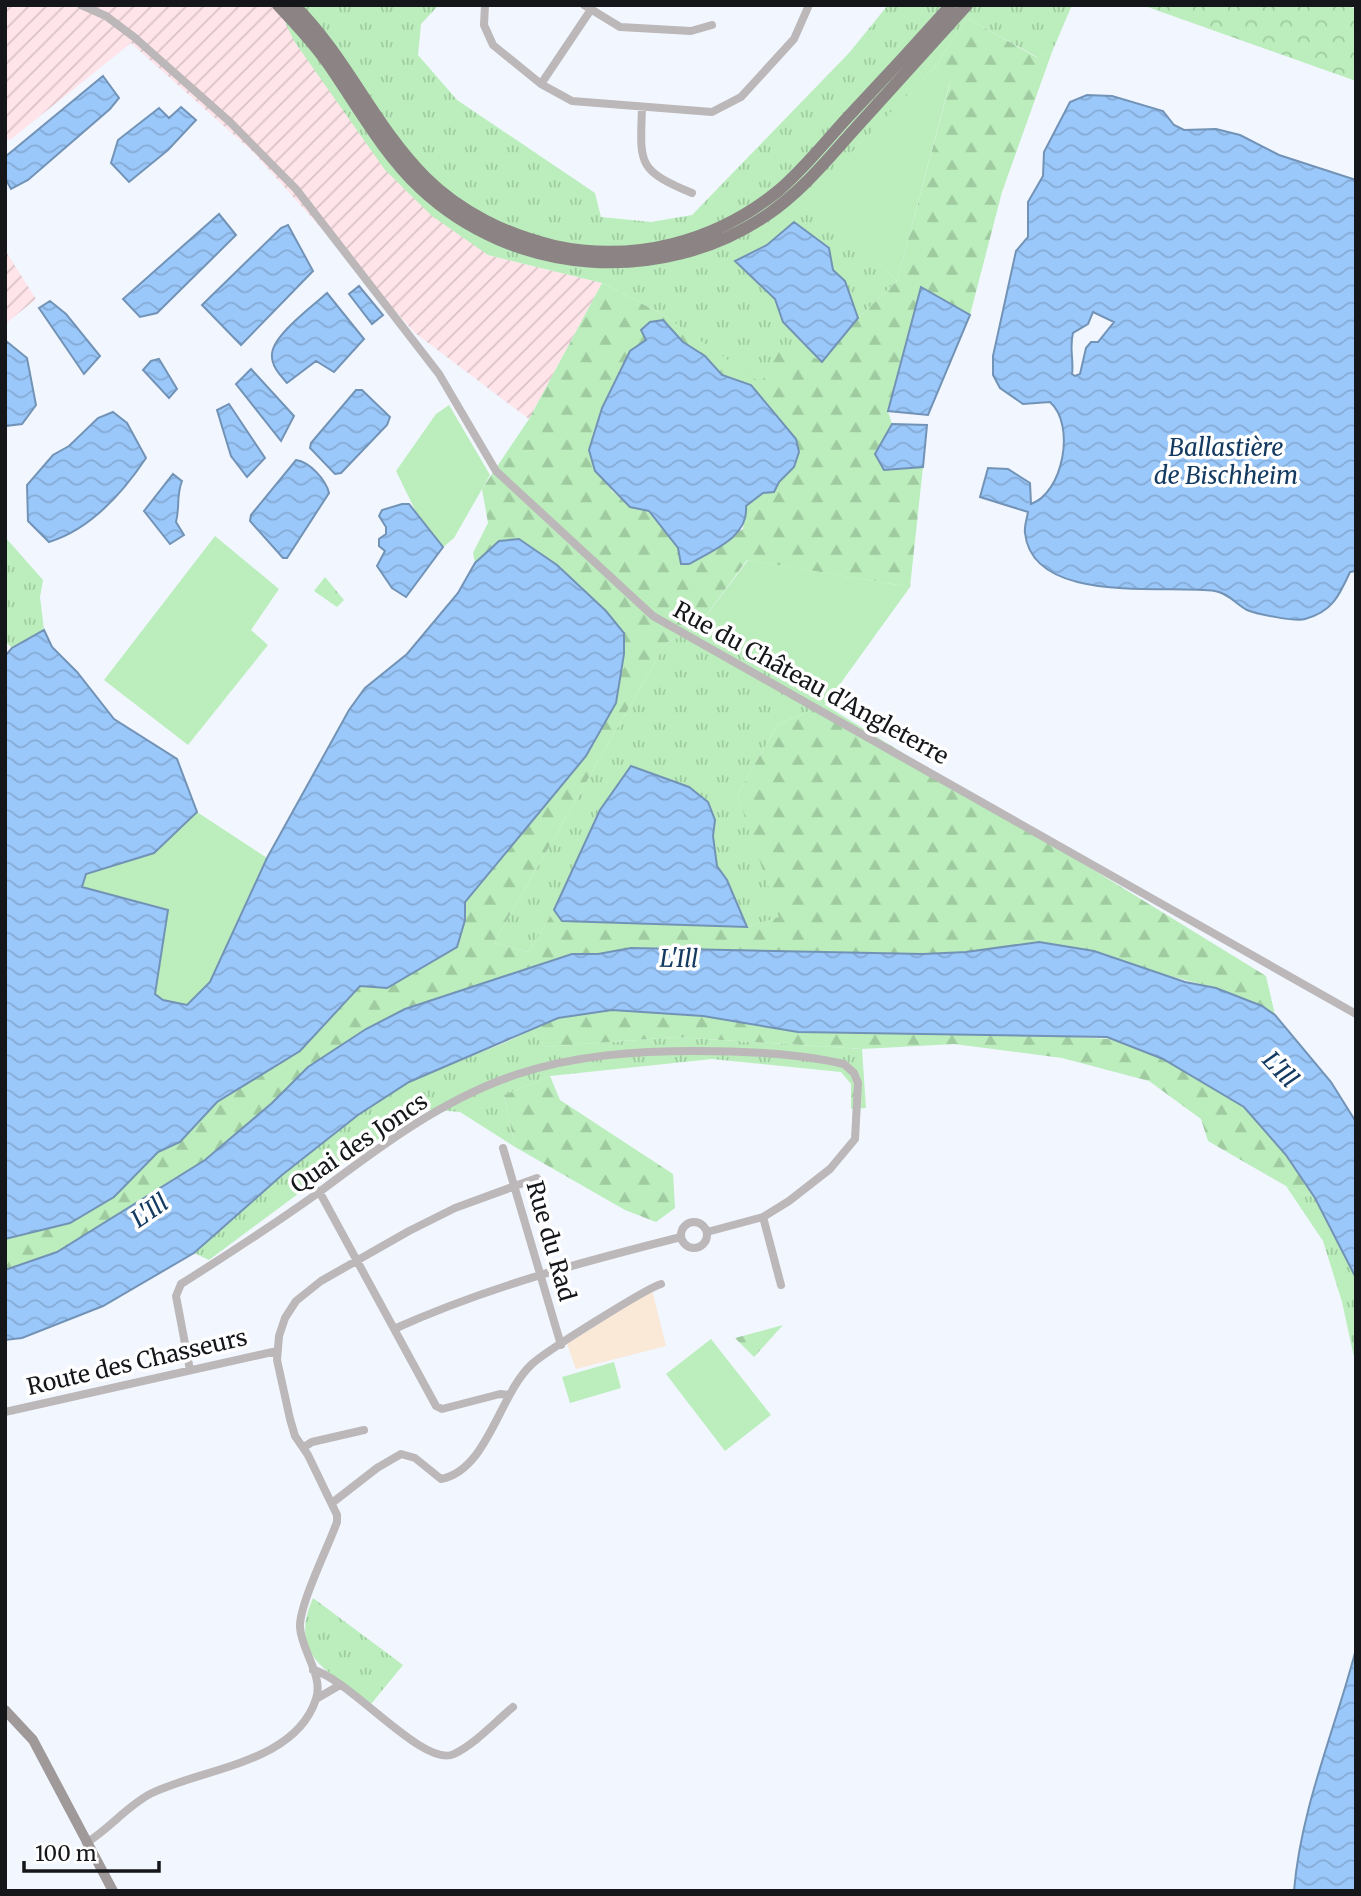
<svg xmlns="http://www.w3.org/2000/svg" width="1361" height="1896" viewBox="0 0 1361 1896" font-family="Merriweather,serif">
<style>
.industrial{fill:url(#industrial-furrows)}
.education{fill:#f9e9d6}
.grass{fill:url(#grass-tufts)}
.forest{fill:url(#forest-firs);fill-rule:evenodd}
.park{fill:url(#park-crowns)}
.garden{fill:#bbeebc}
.water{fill:url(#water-waves);stroke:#7293b6;stroke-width:2;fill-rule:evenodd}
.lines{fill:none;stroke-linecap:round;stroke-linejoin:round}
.street{stroke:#bcb7b8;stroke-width:8}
.secondary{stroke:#a0999a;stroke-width:10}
.primary{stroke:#8c8385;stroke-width:12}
.labels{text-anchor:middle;stroke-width:7;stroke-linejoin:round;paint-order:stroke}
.street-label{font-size:23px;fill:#141619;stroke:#fff}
.water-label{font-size:24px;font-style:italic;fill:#133a61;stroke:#fff}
</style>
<defs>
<pattern id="industrial-furrows" width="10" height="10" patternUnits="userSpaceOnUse" patternTransform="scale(1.75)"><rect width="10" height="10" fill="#ffe4e9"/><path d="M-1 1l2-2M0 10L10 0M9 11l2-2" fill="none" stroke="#dac3c7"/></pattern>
<pattern id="grass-tufts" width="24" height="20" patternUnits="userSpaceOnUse" patternTransform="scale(1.75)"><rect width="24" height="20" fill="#bbeebc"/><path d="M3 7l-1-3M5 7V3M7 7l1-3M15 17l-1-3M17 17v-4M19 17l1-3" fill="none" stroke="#a0cba1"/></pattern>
<pattern id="forest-firs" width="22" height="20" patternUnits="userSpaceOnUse" patternTransform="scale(1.75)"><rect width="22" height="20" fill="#bbeebc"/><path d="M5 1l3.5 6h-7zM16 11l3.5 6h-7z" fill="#a0cba1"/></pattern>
<pattern id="park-crowns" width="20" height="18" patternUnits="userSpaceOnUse" patternTransform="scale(1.75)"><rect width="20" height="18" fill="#bbeebc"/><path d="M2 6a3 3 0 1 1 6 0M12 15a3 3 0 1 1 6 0" fill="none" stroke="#a0cba1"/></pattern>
<pattern id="water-waves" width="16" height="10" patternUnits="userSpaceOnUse" patternTransform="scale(1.75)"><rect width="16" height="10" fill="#9bc8fa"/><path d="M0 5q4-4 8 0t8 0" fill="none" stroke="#85abd6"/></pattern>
</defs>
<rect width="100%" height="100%" fill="#f1f6ff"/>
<path class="industrial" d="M5,5h272l211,250 114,28 -73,136 -114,-86 -162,-181 -122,-109 -121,97 -5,-3z
M5,250l31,49 -31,25z"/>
<path class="education" d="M652,1290l14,56 -90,23 -9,-25z"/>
<path class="grass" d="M277,5h162l-18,19 -3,31 39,45 138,93 6,24 50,5 41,-7 157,-162 39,-48h184l-20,47 -15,5 -70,-39 -32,49 -126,130 88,84 -39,37 -36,44 -61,22 -99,-70 -60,-31 -114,-28 -56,-39 -47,-46 -91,-129z
M5,537l38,43 -3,17 4,33 -32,18 -7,-7z
M696,629l129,76 -47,19 -41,71 43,122 -33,10 -20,-47 -10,-14 -4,-30 2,-16 -26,-33 -13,-4 -76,27 -46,100 -25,42 -35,-9 172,-300z
M531,1030l14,17 131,-10 186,12 4,59 -15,1v-25l-10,-12 -129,-13 -162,17 -46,19 11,52 -55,-35 -36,-3 -118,79 -97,72 -15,-7c67,-60 134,-127 214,-170 40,-21 84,-32 123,-53z
M1286,1186l29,12 41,80v88l-14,-64 -19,-61z
M313,1598l90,67 -32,39c-37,-32 -85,-44 -58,-106z"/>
<path class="forest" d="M967,18l69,39 16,-5 -50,140 -32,123 -48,-27 -34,123 4,13 -17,30 9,16 39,-3 -13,120 -163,-27 -51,69 -30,14 -172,300 35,9 25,-42 8,11 185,6 32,-10 -42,-122 41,-71 47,-19 441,271 9,39 -13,-9 -46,-18 -177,-46 -73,10 -43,2 -292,-6 -33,6h-26l-167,55 -39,20 -58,38 -36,36 -67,57 -148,92 -52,18v-31l65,-16 44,-26 44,-45 22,-10 36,-40 84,-51 61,-65 104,-66v-18l121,-146 30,-53 8,-70c-30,-37 -66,-67 -105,-94l-20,3 -24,21 -2,-10 15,-30 -6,-34 47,-70 73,-136 60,31 99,69 22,-38 39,16 36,-43 39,-37 53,-198 -15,-16zM664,320l19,22 22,14 17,19 29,10 45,54 3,13 -5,15 -15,15 -5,10 -11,1 -17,13 -3,23 -54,35 -8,-1 -3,-15 -29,-37 -19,-4 -19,-17 3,-108 16,-31 16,-11z
M612,1010l91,6 95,16 199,1 114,6 52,20 81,48 43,48 28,43 -29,-12 -78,-45 -7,-22 -52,-38 -87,-23 -108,-14 -92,5 -186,-12 -131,10 -14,-17 27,-12z
M550,1076l10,24 113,74 2,34 -19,14 -31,-12 -110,-63 -11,-52z
M783,1325l-29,32 -19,-19z"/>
<path class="park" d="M1142,5h204l10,4v72z
M325,577l19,23 -7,7 -23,-16z"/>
<path class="garden" d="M935,67l15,15 -53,199 -89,-84z
M449,405l41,70 -36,63 -11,9 -27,-35 -20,-41 40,-57z
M215,536l64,53 -28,41 17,15 -80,100 -84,-65z
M748,560l162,27 -85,118 -129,-76z
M197,812l70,46 -57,124 -23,23 -24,-5 -8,-6 -73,-106 4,-14 68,-21z
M711,1339l60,76 -46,36 -59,-77z
M614,1362l7,26 -51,15 -8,-26z"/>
<path class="water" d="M103,76l16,22 -9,11 -82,71 -17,9 -6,-11v-21z
M1087,95l25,1 51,15 11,14 10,5 32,-1 24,6 39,20 77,25v391l-6,1c-11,24 -18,40 -45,47 -9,3 -49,-5 -58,-9 -11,-6 -19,-17 -32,-19 -49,-7 -182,15 -190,-58 -1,-6 2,-15 3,-21l-48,-15 8,-29 20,1 22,14 1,21c32,-11 45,-79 19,-102l-27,2 -23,-16 -7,-13v-19l23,-105 12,-14v-35l15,-26 1,-24 26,-50zM1093,312l21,10 -16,20h-7l-5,6 -6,26 -5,2 -3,-2c2,-14 -3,-26 1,-41l15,-9z
M181,107l15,13 -28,30 -39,32 -18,-19 7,-23 41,-32 10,10z
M219,214l17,21 -79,78 -17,4 -17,-18z
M794,222l35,26 4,22 12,11 13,37 -36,44 -39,-40 -8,-23 -40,-38 32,-16z
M288,225l25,46 -72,74 -39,-40 79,-77z
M359,286l24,29 -11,9 -23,-30z
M921,287l49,28 -42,100 -40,-4z
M327,293l37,46 -30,33 -18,-11 -29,22c-7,-8 -16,-17 -15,-29 1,-19 41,-48 55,-61z
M50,301l16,13 34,42 -16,18 -45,-66z
M663,320l20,22 22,14 17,19 29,10 45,54 3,13 -5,15 -15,15 -5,10 -11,1 -17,13c3,31 -33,44 -57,58h-8l-3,-16 -29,-37 -19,-4 -35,-36 -6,-21 13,-42 28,-57 16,-11 -5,-10 9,-8z
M6,341l21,17 9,47 -14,19 -17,2z
M159,359l18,30 -8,9 -26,-28 8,-9z
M251,369l43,47 -13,25 -45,-57z
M356,390h6l28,27 -3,8 -46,48 -6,1 -25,-26 1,-5z
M229,404l36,54 -18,19 -16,-21 -14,-46z
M113,412l14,11 19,35c-24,36 -55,71 -97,84l-21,-21 -1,-36 26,-30 16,-9 29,-28z
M892,424l35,1 -4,42 -39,3 -9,-16z
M296,460c14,2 30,20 33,33l-42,65h-4l-33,-37 1,-6z
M173,474l9,7c-6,15 -2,26 -6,41l8,13 -14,9 -26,-33z
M402,504h7l34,43 -37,50 -14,-9 -15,-22 8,-15 -6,-5v-7l7,-5v-7l-7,-11 3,-6z
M519,539l38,26 49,46 18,22v21l-8,49 -30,53 -121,146v18l-8,27 -70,41 -27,-2 -60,65 -83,51 -37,40 -22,10 -44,45 -44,26 -65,16v-583l7,-8 32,-18 8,17 25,25 37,47 63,40 20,53 -43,41 -68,21 -4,13 86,23 -13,84 8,6 24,5 23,-23 57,-124 82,-148 16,-22 42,-34 51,-61 17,-30 24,-22z
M631,766l58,21 19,15 7,18 -2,16 4,30 10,14 20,47 -185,-6 -8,-11 46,-100z
M1039,942l55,9 91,31 31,6 46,18 13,9 56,67 25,40v156l-41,-80 -29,-43 -42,-48 -81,-48 -56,-22 -309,-5 -95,-16 -91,-6 -54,8 -149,64 -51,33 -76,60 -88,78 -91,53 -81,32 -17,2v-70l52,-18 148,-92 67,-57 36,-36 58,-38 39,-20 167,-55h26l33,-6 292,6 43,-2z
M1356,1649v242h-62c7,-84 41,-161 62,-242z"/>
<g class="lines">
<path class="street" d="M81,5l25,11 28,21 96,85 66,67 143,185 57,97 157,145 703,398
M485,5l-1,20 9,20 48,39 31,17 140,11 29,-15 53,-58 15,-34
M584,5l36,22 71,4 21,-6
M541,84l51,-76
M642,108c-2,56 -5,62 50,85
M503,1148l58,197
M319,1191l117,215 6,3 58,-15 9,1
M763,1217l18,68
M681 1235a13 13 0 1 1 26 0a13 13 0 1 1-26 0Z
M394,1329c93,-42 188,-67 287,-92
M190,1370l-14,-74 5,-12c46,-29 92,-59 137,-91 61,-46 126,-95 200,-119 58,-19 118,-23 178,-23 49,0 101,2 148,13l10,9 4,10 -3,56 -25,30 -41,32 -26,16 -56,15
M5,1412l272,-61
M304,1447l8,-5 52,-12
M332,1503l45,-35 24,-14 14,4 26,21c47,-9 58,-85 91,-115 14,-13 115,-76 129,-80
M313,1670c36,8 111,99 141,84 21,-10 41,-32 59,-47
M316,1699l24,-14
M86,1843c23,-14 40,-36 64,-49 52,-26 145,-30 166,-95 8,-23 -15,-49 -16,-72 -1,-22 29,-82 37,-105v-7l-29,-60 -13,-19 -5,-17 -13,-59 2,-24 6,-18 11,-17 25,-20 88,-50 46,-23 82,-30"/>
<path class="secondary" d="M5,1710l28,30 80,151"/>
<path class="primary" d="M278,5c18,19 37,39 51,60 29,42 54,88 91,123 93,88 241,99 347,27 34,-23 59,-54 86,-84 38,-42 76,-84 114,-126
M294,5c52,51 80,121 131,172 35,35 82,58 130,69 79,17 160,-4 223,-55 25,-21 47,-49 69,-73 35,-37 70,-75 104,-113"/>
</g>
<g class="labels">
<g class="street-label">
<text transform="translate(811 683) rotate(29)" y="8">Rue du Château d'Angleterre</text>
<text transform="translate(359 1143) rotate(-34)" y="8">Quai des Joncs</text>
<text transform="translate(551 1241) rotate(74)" y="8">Rue du Rad</text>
<text transform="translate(137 1362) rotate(-13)" y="8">Route des Chasseurs</text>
</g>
<g class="water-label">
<text x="1226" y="456">Ballastière<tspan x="1226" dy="28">de Bischheim</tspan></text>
<text transform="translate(679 959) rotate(1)" y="8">L'Ill</text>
<text transform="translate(1280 1070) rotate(47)" y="8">L'Ill</text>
<text transform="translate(150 1211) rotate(-34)" y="8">L'Ill</text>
</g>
</g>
<rect width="1361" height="1896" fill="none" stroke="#141619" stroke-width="14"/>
<path d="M24 1861v10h135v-10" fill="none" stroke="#141619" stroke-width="3.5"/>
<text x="35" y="1861" font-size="21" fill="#141619" stroke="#ffffff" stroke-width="5" paint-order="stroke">100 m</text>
</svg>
